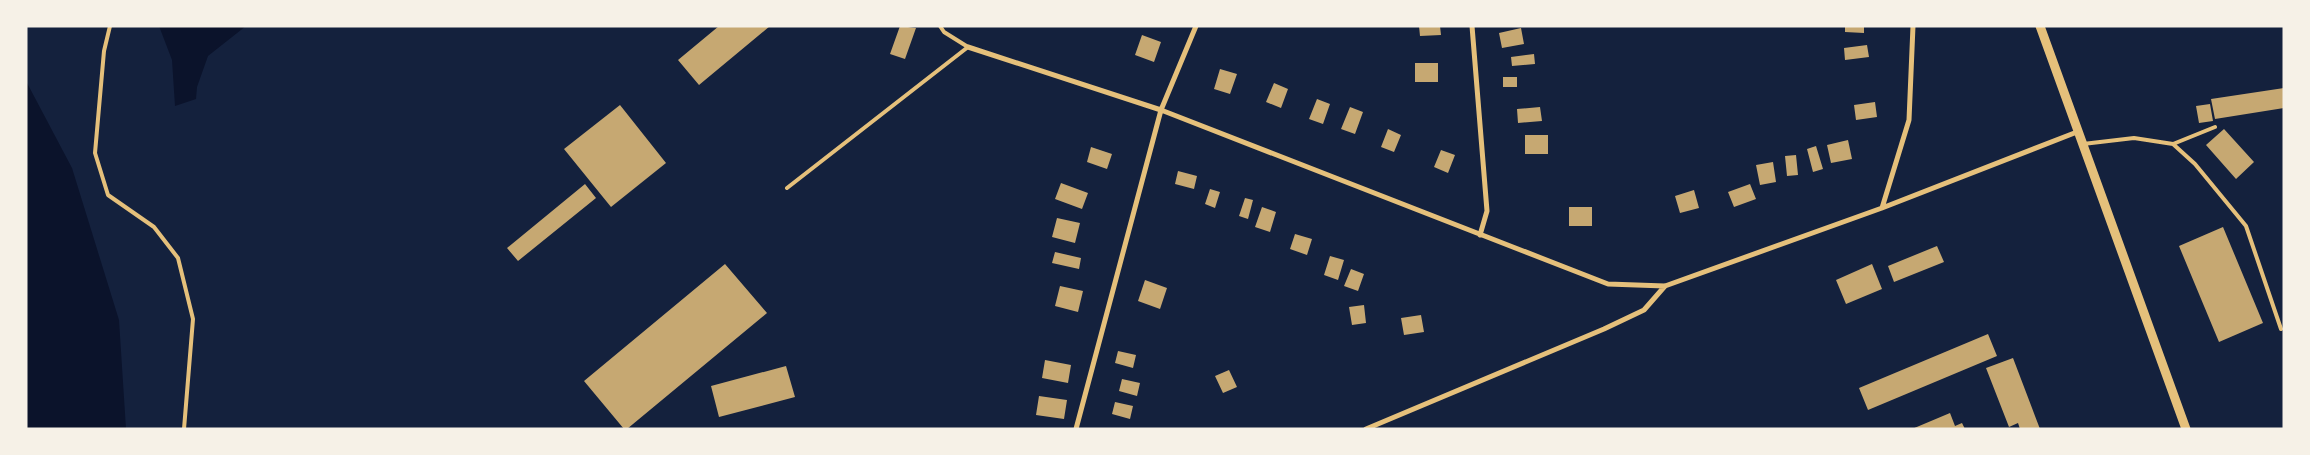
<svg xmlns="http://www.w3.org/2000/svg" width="2310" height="455" viewBox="0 0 2310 455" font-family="'Libre Baskerville',serif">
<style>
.water{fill:#0b132b}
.building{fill:#c6a872}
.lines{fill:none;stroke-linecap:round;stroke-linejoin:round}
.service{stroke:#e5c07b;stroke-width:4}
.minor{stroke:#e5c07b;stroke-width:5}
.tertiary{stroke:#e5c07b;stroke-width:9}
</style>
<rect width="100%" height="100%" fill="#14213d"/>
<path class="water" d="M159,26h87l-38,30 -11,31 -1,12 -21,7 -3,-46z
M26,81l46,87 47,152 7,109h-100z"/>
<path class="building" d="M719,26h51l-71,59 -21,-25z
M900,26l16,2 -11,31 -15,-5z
M1419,26h21l1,9 -21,1z
M1845,26h19v7l-19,-1z
M1521,28l3,16 -22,4 -3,-15z
M1142,35l19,7 -7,20 -19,-7z
M1867,45l2,12 -24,3 -1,-12z
M1534,54l1,10 -23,2 -1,-9z
M1415,63h23v19h-23z
M1220,69l17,5 -7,20 -16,-5z
M1503,77h14v10h-14z
M1274,83l14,6 -7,19 -15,-6z
M2284,88v20l-69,11 -4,-20z
M1317,99l13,5 -7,20 -14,-5z
M1875,102l2,15 -21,3 -2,-15z
M2210,104l3,17 -14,2 -3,-17z
M620,105l46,58 -55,44 -47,-58z
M1350,107l13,5 -8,22 -14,-5z
M1540,107l2,14 -24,2 -1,-14z
M1388,129l13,6 -7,17 -13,-5z
M2224,129l30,33 -18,17 -30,-34z
M1525,135h23v19h-23z
M1848,140l4,19 -21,4 -4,-18z
M1816,146l7,23 -10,3 -6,-23z
M1091,147l21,7 -5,15 -20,-7z
M1441,150l14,5 -7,18 -14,-6z
M1796,155l2,20 -11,1 -2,-20z
M1773,162l3,20 -16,3 -4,-20z
M1178,171l19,5 -3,13 -19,-5z
M1061,183l27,10 -6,16 -27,-10z
M585,184l11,14 -78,63 -11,-13z
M1750,184l6,15 -22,8 -6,-15z
M1210,189l10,3 -5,16 -10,-4z
M1694,190l5,18 -19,5 -5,-17z
M1245,198l8,2 -5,19 -9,-3z
M1262,207l14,5 -6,20 -15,-5z
M1569,207h23v19h-23z
M1057,218l23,5 -5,20 -23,-6z
M2223,227l40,96 -44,19 -40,-96z
M1295,234l17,5 -5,16 -17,-6z
M1937,246l7,16 -50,20 -6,-16z
M1055,252l26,6 -2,11 -27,-6z
M1330,256l14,4 -6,20 -14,-5z
M725,264l42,49 -140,116h-3l-40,-48z
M1872,264l10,25 -36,15 -10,-24z
M1351,269l13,5 -6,17 -14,-5z
M1145,280l22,8 -7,21 -22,-8z
M1060,286l23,5 -5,21 -23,-6z
M1364,305l2,18 -14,2 -3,-18z
M1421,315l3,17 -20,3 -3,-17z
M1988,334l9,22 -129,54 -9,-22z
M1118,351l18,4 -3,13 -18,-5z
M2013,358l22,58 5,13h-20l-2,-6 -9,4 -23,-59z
M1045,360l26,5 -3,18 -26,-5z
M786,366l9,31 -76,20 -8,-31z
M1229,370l8,17 -14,6 -8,-17z
M1122,379l18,4 -3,13 -18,-5z
M1039,396l28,4 -3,19 -28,-4z
M1115,402l18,4 -3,13 -18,-5z
M1950,413l5,13 7,-3 3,6h-53z"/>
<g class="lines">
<path class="service" d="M110,26l-6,25 -9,102 13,42 46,32 24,31 15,61 -9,110
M2083,144l51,-6 39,6 22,20 51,62 35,103
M2173,144l42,-17
M787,188l181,-141 -24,-15 -4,-6"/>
<path class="minor" d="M1472,26l15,185 -7,24
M968,47l193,63 447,174 57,2 217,-78 195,-76
M1882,208l27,-88 4,-94
M1076,429l85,-319 35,-84
M1366,429l238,-100 40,-19 21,-24"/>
<path class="tertiary" d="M2040,26l146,403"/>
</g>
<rect width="2310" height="455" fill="none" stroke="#f6f1e7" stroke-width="55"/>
</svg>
